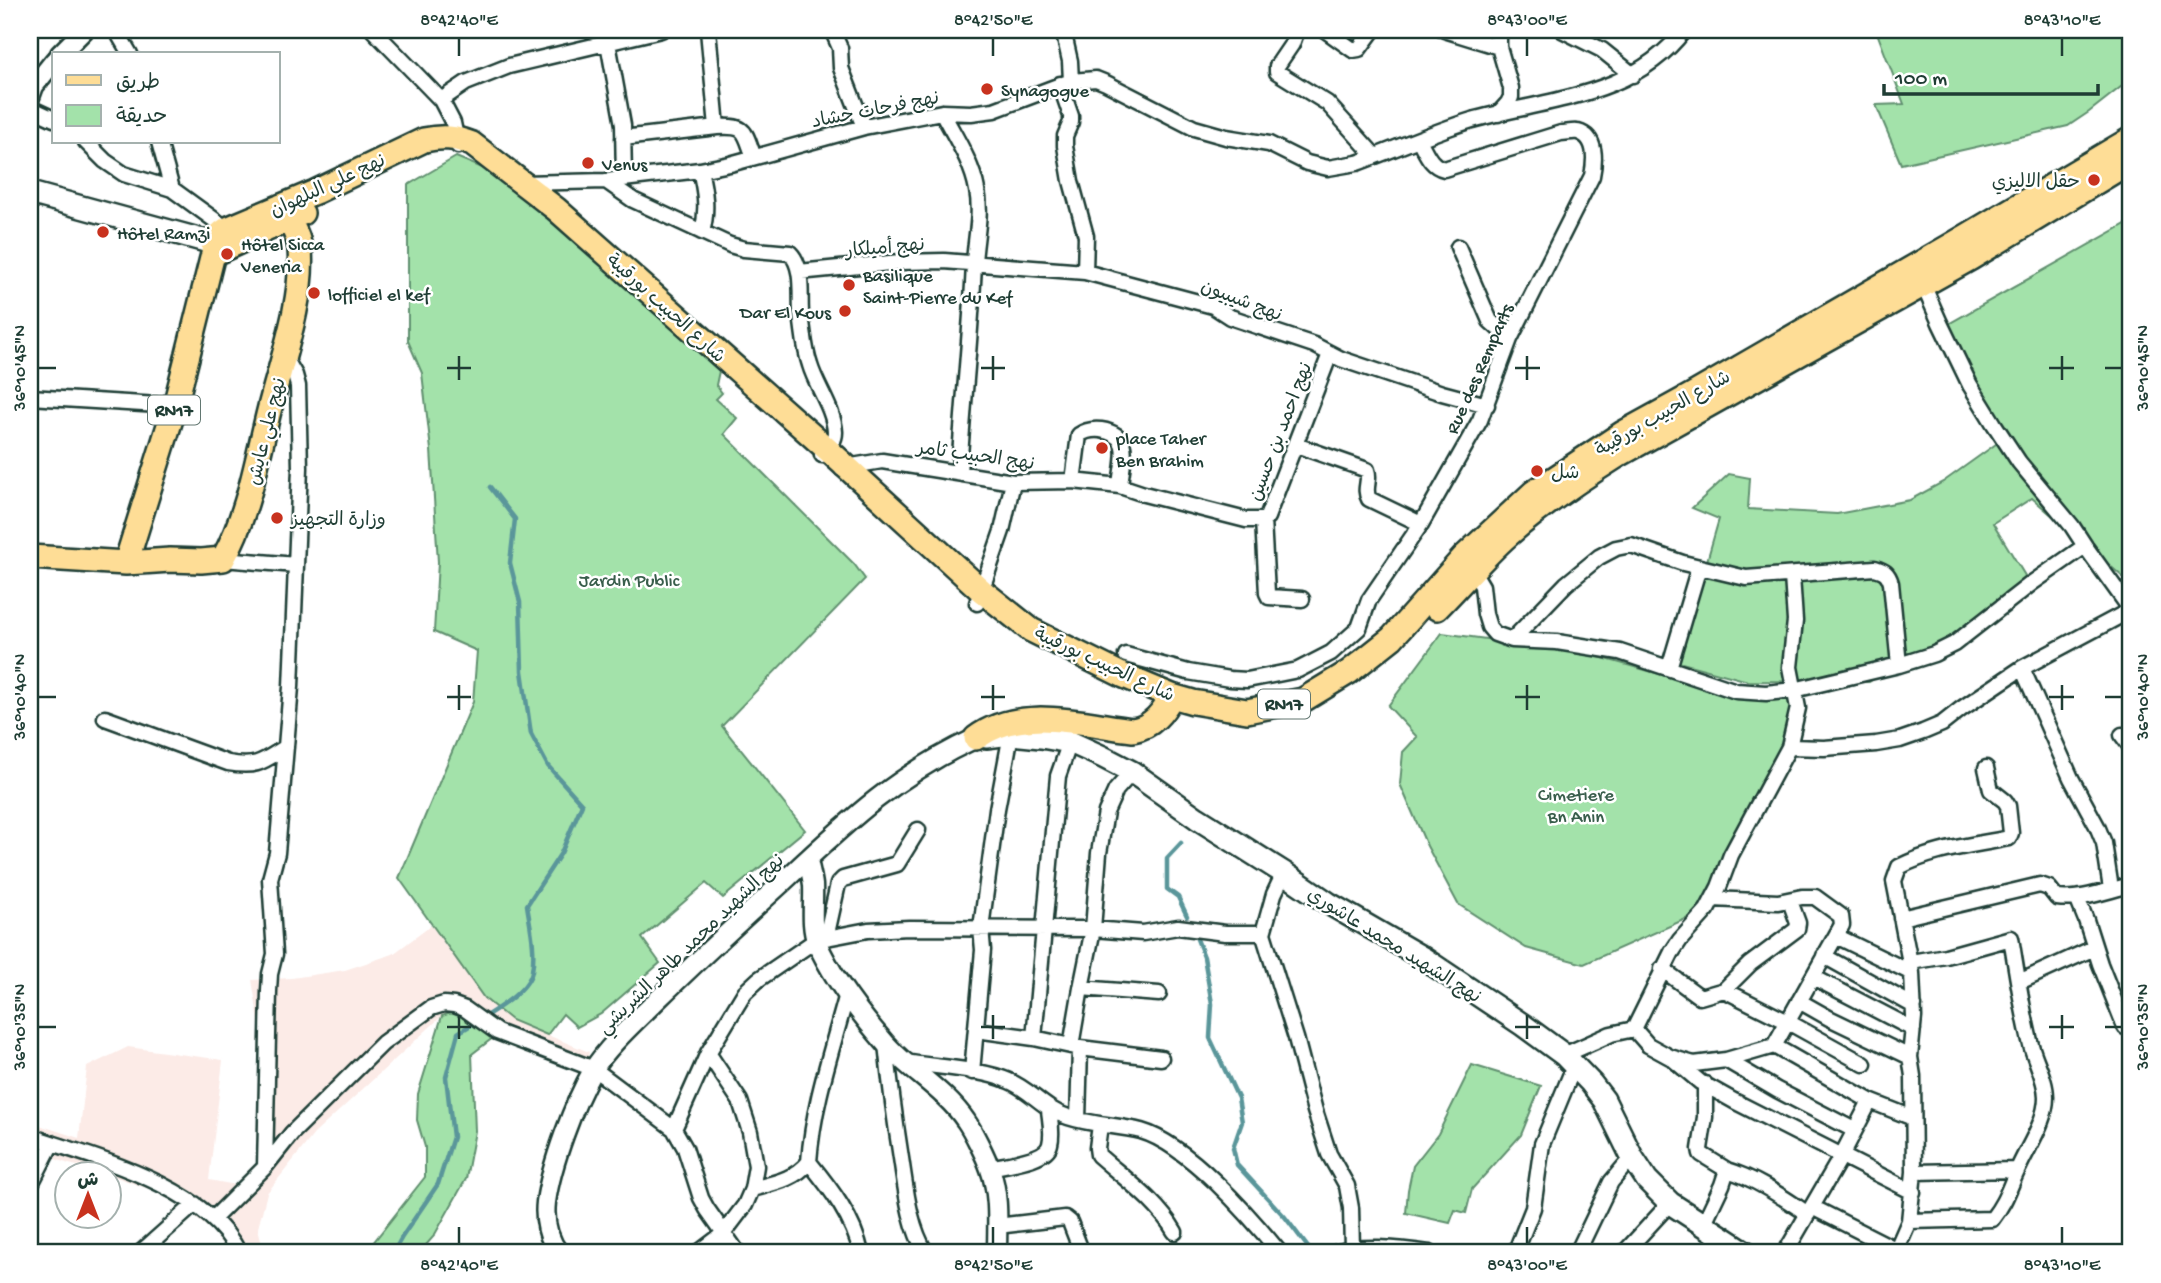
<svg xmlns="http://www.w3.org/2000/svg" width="2161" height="1283" viewBox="0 0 2161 1283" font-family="'Gochi Hand','Playpen Sans Arabic',sans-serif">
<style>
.built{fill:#fcebe7}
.green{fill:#a3e2aa;stroke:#61906f;stroke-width:2}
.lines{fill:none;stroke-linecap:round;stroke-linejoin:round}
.stream{stroke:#5a969a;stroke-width:4.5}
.minor-casing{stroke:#1f3d34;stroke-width:19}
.tertiary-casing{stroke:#1f3d34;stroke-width:23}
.secondary-casing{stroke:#1f3d34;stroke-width:26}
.primary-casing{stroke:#1f3d34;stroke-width:28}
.minor{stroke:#fff;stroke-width:14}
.tertiary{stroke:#fff;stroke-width:18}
.secondary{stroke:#fff;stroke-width:21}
.primary{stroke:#fedd96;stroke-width:23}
.ticks{fill:none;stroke:#1f3d34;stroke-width:2.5}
.poi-dot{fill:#c8321e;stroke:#fff;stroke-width:2.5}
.labels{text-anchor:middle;stroke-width:5;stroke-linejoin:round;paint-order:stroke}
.shield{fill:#fff;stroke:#627771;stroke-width:2}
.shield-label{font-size:18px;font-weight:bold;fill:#1f3d34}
.poi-label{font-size:19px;fill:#1f3d34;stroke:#fff;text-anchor:start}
.street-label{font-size:19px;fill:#1f3d34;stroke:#fff}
.park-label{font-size:19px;fill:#395e4c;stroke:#fff}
.neatline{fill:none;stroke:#1f3d34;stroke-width:2.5}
.ticks-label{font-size:18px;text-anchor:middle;fill:#1f3d34}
</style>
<rect width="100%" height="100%" fill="#fff"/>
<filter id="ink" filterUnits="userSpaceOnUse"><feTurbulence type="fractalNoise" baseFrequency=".0143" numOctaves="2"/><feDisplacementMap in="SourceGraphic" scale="14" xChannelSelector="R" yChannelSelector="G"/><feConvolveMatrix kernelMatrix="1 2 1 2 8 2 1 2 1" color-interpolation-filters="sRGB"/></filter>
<g filter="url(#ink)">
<path class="built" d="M432,925l52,73 27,22 78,32 -6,19 -141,-55 -128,118 -47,59 -9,35 6,25h-35l-17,-22 -31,-25 -29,-16 -53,-19 -30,-7 -39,-14v-28l49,16 8,-71 41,-20 95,13 -14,120 32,6 23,-28 3,-87 -15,-91 40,-2 53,-8 48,-16z"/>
<path class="green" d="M1876,30h255v49l-42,33 -21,14 -167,38 -25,-59 28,-1z
M456,157l29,12 87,66 147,136 -3,14 6,8 -6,6 21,19 -13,16 130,130 11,15 -143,147 83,104 -82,68 -17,-15 -64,55 18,25 -59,51 -24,13 -14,-13 -16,21 -36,-15 -27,-22 -85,-120 74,-176 4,-51 -43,-19 4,-70 -7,-112 -9,-77 -14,-32v-156z
M2131,221v363l-99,-86 -39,25 34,56 -76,62 -48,19 -34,22 -121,-1 -70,-19 41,-143 -27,-11 37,-34 21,4 -2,31 89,5 73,-14 33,-18 60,-43 -58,-113z
M1442,633l139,19 164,46 50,1 -8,35 -59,116 -17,42 -14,22 -113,50 -58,-16 -68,-44 -31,-58 -27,-62 3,-32 14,-15 -29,-31z
M454,1012l40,25 -22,17 3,77 -9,48 -32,57 -15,17h-51l1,-5 56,-71v-30l-8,-27 1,-26 24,-78z
M1472,1065l69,21 -20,49 -49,54 -6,24 -11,-3 -5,13 -44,-10 2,-23 5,-24 25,-32z"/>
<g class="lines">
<path class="stream" d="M1181,843l-14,15v31l11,8 9,19
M1197,939l7,18 8,47 -2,34 28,60 4,24 -9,26 4,17 48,52 25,33
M393,1253l9,-16 36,-53 15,-47 -7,-60 12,-44c20,-13 70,-38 74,-62 4,-22 -2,-45 -5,-66l34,-52 21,-49 -34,-38 -17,-32 -9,-63 -2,-69 -10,-39 5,-44 -25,-32"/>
<g class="minor-casing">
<path id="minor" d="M116,30l14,24
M373,30l68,70 12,23 5,23
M708,30l9,97c30,-2 27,4 37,30
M832,30l8,18 1,20 23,59
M1063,30l7,31 1,20
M1297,30l-5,14 -15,22v6l50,31 47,52
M1325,30l28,20 6,-1 14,-19
M1444,30l55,17
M1562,30l40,20 31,25
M608,43l15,82 1,54
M1060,84l11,32v6l-6,14v10l6,35 15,55 -1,36
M441,100l25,-17 43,-17 152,-36
M30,108l24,11
M942,112c13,25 30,50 35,78 5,25 -2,49 -3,74 -3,70 -11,139 -15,209
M1498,114l10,-11 3,-6v-9l-12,-41v-17
M623,138l94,-11
M86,142l19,19 19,13 48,15
M159,142l13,47 55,40
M700,170c5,21 8,40 2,62
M606,181l27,19 97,45 14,4 46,4c16,16 8,48 12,69 2,14 3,29 8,43 6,21 24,44 25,67 0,10 -7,16 -13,23
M522,183l84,-2 94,-11 30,-6 134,-37 78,-15 29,1 23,-3 77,-29 25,-2 10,4 88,45 32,9 43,7 38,19 21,5 29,-5c38,-14 76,-31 115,-43 75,-21 162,-23 212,-90
M1458,247l32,74 20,18
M799,272l101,-10 44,-1 141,11 128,34 17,11 84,28 27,14 101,34 45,12
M30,397l145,9
M1296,445l71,25c4,10 -4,19 2,29l52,25
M842,469l4,-2 36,-6 131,21 60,-1 47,5 24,8 102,26h17
M1073,481l6,-46c7,-5 13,-6 22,-5 33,5 21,30 19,56
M1263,520l4,-3 63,-163
M1263,520l4,73 2,4 33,2
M2085,546l46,64
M223,559l73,6
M1470,566l12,20 3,28 4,13 6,7 17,6 45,2 63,10 116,39 30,2 28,-3 105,-25 35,-11 20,-10 78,-61 53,-37 -13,-20 -53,-64 -25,-38 -24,-39 -30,-62 -19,-43
M1792,576l3,45 -5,46 8,41 -9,39 35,1 52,-4 24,-4 23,-8 19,-8 19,-15 61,-41 109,-58
M977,603l25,-72 11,-49
M1512,640l54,-56 33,-27 17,-9 15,-3 52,18 63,15 129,-10c10,3 13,5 16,15l8,82
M1126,655l62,17 42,7 17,1 51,-10 33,-17 28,-25 10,-28 52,-76 59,-104 30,-81 82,-163c3,-15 5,-39 -14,-44 -5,-1 -12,1 -17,1l-117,36c-14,-3 -18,-17 -25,-29
M1669,668l30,-101
M2022,668l49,110 26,48 7,17 7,46
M105,718l123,45c29,5 34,-1 58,-16
M2122,735l9,12
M1284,873l-10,21 -11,39 33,105 19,73 14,43 18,32 4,22 1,41
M2077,898l9,22 14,44 25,63
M1790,901l8,22 -1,6 -47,35 -26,26 64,32 76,42
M1901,918l139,-33 9,3 8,10c24,3 51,-8 74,-13
M1836,936l76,37
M826,938l12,-54 5,-5 54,-15 21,-34
M1824,956l90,50
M1662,969l38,28 24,-7
M1813,977l100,52
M2019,982l75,-34
M1081,988l12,-59 6,-76 7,-41 10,-22 16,-18
M847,994c-15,56 -34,110 -38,168 22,27 45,57 52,91
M1799,1001l30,17 81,39
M1634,1029l38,-77 8,-12 27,-30 12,-23 12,-32 58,-108
M976,1030l58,8 46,10 81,10
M1034,1038l24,-262 12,-34
M886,1044c4,39 9,76 15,114 5,32 8,67 25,95
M1071,1046l10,-58 78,6
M1774,1046l96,55 43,17
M1564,1055l47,-21 23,-5 14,16 22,12 24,7 32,-4 48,-14 68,-121 -1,-9 -26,-19h-13l-24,5 -65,-3
M1674,1060l26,22 34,19 179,91
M1726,1060l51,30 77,40
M905,1062c30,5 77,7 104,19 22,9 34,28 59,36 24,8 49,8 73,14 46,13 109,85 139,122
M972,1072l11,-122 -2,-22 16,-119 14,-75
M1078,1120l2,-72
M1100,1125l-3,23 1,7c27,24 59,46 77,77
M674,1129l34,-76 37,-61 14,-13 57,-39 52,-10 41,-2 184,1 50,4 35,-6 47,6h38
M30,1136c66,22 176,50 209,117
M265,1167l4,-176 1,-17 5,-20 -5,-75 7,-26 14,-166 9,-219 -2,-82 -3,-11 -11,-19
M990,1168c15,-4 57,-8 60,-24 3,-11 0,-24 -1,-34
M1727,1170c30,9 55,27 81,44
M1914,1172l103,-2
M30,1186l22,-43
M752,1189c22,-6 42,-9 57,-27
M1812,1207l85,43
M214,1218l51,-51 27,-34 91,-90 48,-35 13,-4 10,1 11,4 32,23 97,37 80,60 11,19 16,50 6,11 31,44
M1909,1221l83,-2c15,-19 17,-32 27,-52 10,-22 27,-46 27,-70 0,-18 -11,-36 -15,-52 -9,-35 -14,-71 -20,-107l-65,18 -35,6
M1703,1225l19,-40 5,-15 -26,-16 -1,-5 5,-32v-33
M997,1226l68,-8 5,4 12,31
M140,1253l55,-49
M698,1253l25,-19 22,-29 7,-16 4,-23 -6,-34 -10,-31 -32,-48
M1335,1253c31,-9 63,-4 95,0
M1515,1253l18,-45 9,-64 33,-80
M1577,1253l34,-71 21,-25
M1624,1253l46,-50
M1706,1253l14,-16
M1785,1253l57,-98 28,-54
M1895,1253l14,-32 5,-49 -1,-96 -3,-19 4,-40 -2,-44 -18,-92 5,-14c34,-18 72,-21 110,-29l2,-5 -3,-27 -3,-5 -14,-11 -5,-22"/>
</g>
<g class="tertiary-casing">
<path id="tertiary" d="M60,54l24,-24
M30,97l4,-11 20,-25
M808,859c1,8 4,17 5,26 1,19 -3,40 4,58 16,36 43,71 69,101 24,27 60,47 80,77 7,10 20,36 24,48 10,27 7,56 7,84
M559,1253c-11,-14 -15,-33 -13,-51 5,-37 28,-99 47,-132 16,-25 41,-47 62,-68 42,-41 85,-81 129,-121 63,-59 112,-106 192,-143"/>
</g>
<g class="secondary-casing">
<path id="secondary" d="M30,193l183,50 12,6
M986,737l25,-3 30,3 29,5 33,15 29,15 65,46 87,55 44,30 95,55 100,67 41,30 27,28 13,17 28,57 15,23 23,23 77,50"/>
</g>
<g class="primary-casing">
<path id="primary" d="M213,254l89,-41
M30,557l96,6 44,-3 31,1 22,-2c26,-46 34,-101 47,-152 12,-47 34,-109 30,-157 -1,-16 -12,-30 -19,-44
M126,563l49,-157 38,-152c0,-12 3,-18 14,-25l88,-37 109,-52c18,-4 31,-3 48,4l84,65 271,240 155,142 49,39 93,46 48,20 21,6 54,9 56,-11 46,-28 43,-34 72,-81 70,-65 89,-59 69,-38 258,-149 181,-107
M1437,608c24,-24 46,-51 71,-73 34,-30 71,-55 109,-79l354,-198 160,-97
M976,738c44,-33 107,-14 157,-8 19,-3 30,-18 39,-34"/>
</g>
<use href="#minor" class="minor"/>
<use href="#tertiary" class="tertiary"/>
<use href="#secondary" class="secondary"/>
<use href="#primary" class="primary"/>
</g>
</g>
<path class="ticks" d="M459,38v18M993,38v18M1527,38v18M2062,38v18M459,356v24M993,356v24M1527,356v24M2062,356v24M38,368h18M447,368h24M981,368h24M1515,368h25M2049,368h25M2105,368h17M459,685v25M993,685v25M1527,685v25M2062,685v25M38,697h18M447,697h24M981,697h24M1515,697h25M2049,697h25M2105,697h17M459,1015v24M993,1015v24M1527,1015v24M2062,1015v24M38,1027h18M447,1027h24M981,1027h24M1515,1027h25M2049,1027h25M2105,1027h17M459,1227v17M993,1227v17M1527,1227v17M2062,1227v17"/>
<g class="poi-dot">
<circle cx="987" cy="89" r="7"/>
<circle cx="588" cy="163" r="7"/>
<circle cx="2094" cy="180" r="7"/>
<circle cx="103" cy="232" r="7"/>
<circle cx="227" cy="254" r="7"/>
<circle cx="849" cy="285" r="7"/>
<circle cx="314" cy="293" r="7"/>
<circle cx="845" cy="311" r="7"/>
<circle cx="1102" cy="448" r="7"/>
<circle cx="1537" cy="471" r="7"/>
<circle cx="277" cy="518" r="7"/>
</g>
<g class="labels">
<g class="shield">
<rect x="148" y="395.5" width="52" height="29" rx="5"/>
<rect x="1258" y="689.5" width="52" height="29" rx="5"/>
</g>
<g class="shield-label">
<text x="174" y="416">RN17</text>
<text x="1284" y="710">RN17</text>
</g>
<g class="poi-label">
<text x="1001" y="96">Synagogue</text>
<text x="602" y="170">Venus</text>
<text x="2080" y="187" text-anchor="end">حقل الاليزي</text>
<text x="117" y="239">Hôtel Ramzi</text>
<text x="241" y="250">Hôtel Sicca<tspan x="241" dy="22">Veneria</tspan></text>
<text x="863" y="281">Basilique<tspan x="863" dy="22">Saint-Pierre du Kef</tspan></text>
<text x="328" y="300">lofficiel el kef</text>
<text x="831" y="318" text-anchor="end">Dar El Kous</text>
<text x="1116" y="444">place Taher<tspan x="1116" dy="22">Ben Brahim</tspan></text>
<text x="1551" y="478">شل</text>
<text x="291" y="525">وزارة التجهيز</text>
</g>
<g class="street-label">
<text transform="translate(875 108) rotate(-11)" y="7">نهج فرحات حشاد</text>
<text transform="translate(327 184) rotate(-25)" y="7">نهج علي البلهوان</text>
<text transform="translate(885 246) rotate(-5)" y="7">نهج أميلكار</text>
<text transform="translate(1242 299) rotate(21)" y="7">نهج شيبيون</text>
<text transform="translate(667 307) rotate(42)" y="7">شارع الحبيب بورقيبة</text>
<text transform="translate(1478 368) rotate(-66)" y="7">Rue des Remparts</text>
<text transform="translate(1662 412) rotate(-30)" y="7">شارع الحبيب بورقيبة</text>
<text transform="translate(265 431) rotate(-76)" y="7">نهج علي عايش</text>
<text transform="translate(1279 431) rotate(-69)" y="7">نهج احمد بن حسين</text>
<text transform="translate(976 454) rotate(8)" y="7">نهج الحبيب ثامر</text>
<text transform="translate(1105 663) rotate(25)" y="7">شارع الحبيب بورقيبة</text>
<text transform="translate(690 943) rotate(-44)" y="7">نهج الشهيد محمد طاهر الشريشي</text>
<text transform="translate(1395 944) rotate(32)" y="7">نهج الشهيد محمد عاشوري</text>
</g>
<g class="park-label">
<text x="629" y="586">Jardin Public</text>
<text x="1576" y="800">Cimetiere<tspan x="1576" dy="22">Bn Anin</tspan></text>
</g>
</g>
<rect width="2161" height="1283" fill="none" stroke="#fff" stroke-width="77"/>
<rect x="52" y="52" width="228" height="91" fill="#ffffff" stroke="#a5b1ae" stroke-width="2"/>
<rect x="66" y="75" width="35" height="10" fill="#fedd96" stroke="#a5b1ae" stroke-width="2"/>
<text x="116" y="88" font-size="21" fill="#1f3d34">طريق</text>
<rect x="66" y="105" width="35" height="21" fill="#a3e2aa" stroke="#a5b1ae" stroke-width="2"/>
<text x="116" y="122" font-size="21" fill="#1f3d34">حديقة</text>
<g transform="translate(88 1195)"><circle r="33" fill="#ffffff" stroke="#a5b1ae" stroke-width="2"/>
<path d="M0-5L12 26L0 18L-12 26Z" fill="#c8321e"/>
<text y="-10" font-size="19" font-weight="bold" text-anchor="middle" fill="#1f3d34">ش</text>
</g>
<path d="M1884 84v10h214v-10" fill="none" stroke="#1f3d34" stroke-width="3.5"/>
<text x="1895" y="84" font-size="21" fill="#1f3d34" stroke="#ffffff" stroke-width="5" paint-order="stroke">100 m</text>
<rect x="38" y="38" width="2084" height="1206" class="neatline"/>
<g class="ticks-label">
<text x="459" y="25">8°42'40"E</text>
<text x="993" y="25">8°42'50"E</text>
<text x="1527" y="25">8°43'00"E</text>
<text x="2062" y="25">8°43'10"E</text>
<text transform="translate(19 368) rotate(-90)" y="6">36°10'45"N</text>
<text transform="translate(2142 368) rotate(-90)" y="6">36°10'45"N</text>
<text transform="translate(19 697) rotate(-90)" y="6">36°10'40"N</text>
<text transform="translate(2142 697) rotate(-90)" y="6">36°10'40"N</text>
<text transform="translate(19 1027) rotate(-90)" y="6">36°10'35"N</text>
<text transform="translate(2142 1027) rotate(-90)" y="6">36°10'35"N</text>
<text x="459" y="1270">8°42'40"E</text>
<text x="993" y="1270">8°42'50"E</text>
<text x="1527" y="1270">8°43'00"E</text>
<text x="2062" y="1270">8°43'10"E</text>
</g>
</svg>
